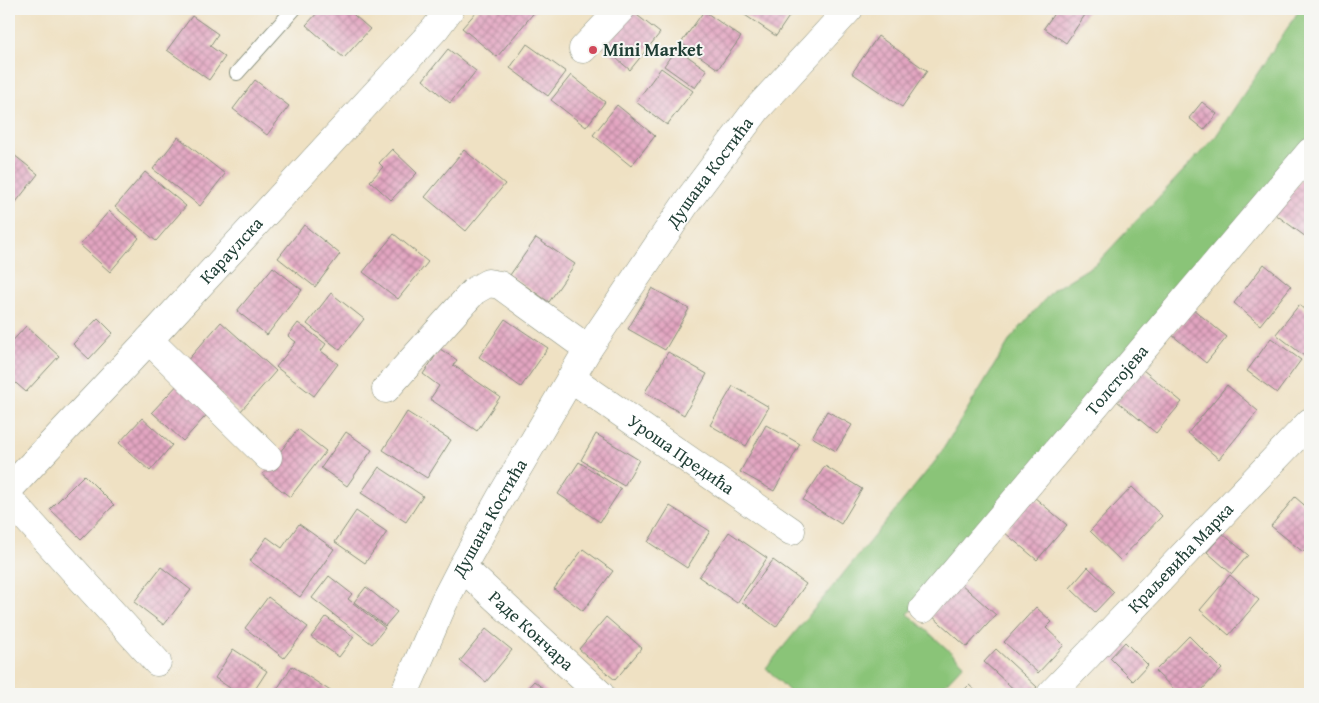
<svg xmlns="http://www.w3.org/2000/svg" width="1319" height="703" viewBox="0 0 1319 703" font-family="'Gentium Book Plus',serif">
<style>
.grass{fill:#8ac478;stroke:#548056}
.building{fill:url(#building-cross-hatch)}
.lines{fill:none;stroke-linecap:round;stroke-linejoin:round}
.lane-casing{stroke:#878f7c;stroke-width:16}
.street-casing{stroke:#878f7c;stroke-width:29}
.secondary-casing{stroke:#878f7c;stroke-width:29}
.lane{stroke:#fff;stroke-width:14}
.street{stroke:#fff;stroke-width:28}
.secondary{stroke:#fff;stroke-width:28}
.poi-dot{fill:#d1495b;stroke:#f6f6f2;stroke-width:2}
.labels{text-anchor:middle;stroke-width:4;stroke-linejoin:round;paint-order:stroke}
.poi-label{font-size:18px;font-weight:bold;fill:#1f3d34;stroke:#f6f6f2;text-anchor:start}
.street-label{font-size:18px;fill:#1f3d34;stroke:#f6f6f2}
</style>
<defs>
<pattern id="building-cross-hatch" width="8" height="8" patternUnits="userSpaceOnUse" patternTransform="scale(1.25)"><rect width="8" height="8" fill="#e3a5c1"/><path d="M0 0l8 8M0 8l8-8" fill="none" stroke="#b7889e"/></pattern>
</defs>
<rect width="100%" height="100%" fill="#f6f6f2"/>
<filter id="ink" filterUnits="userSpaceOnUse"><feTurbulence type="fractalNoise" baseFrequency=".02" numOctaves="2"/><feDisplacementMap in="SourceGraphic" scale="10" xChannelSelector="R" yChannelSelector="G"/><feConvolveMatrix kernelMatrix="1 2 1 2 8 2 1 2 1" color-interpolation-filters="sRGB"/></filter>
<filter id="wash" filterUnits="userSpaceOnUse"><feTurbulence type="fractalNoise" baseFrequency=".0096" numOctaves="4" result="noise"/><feDisplacementMap in="SourceGraphic" scale="20" xChannelSelector="R" yChannelSelector="G"/><feGaussianBlur stdDeviation="1.12" result="paint"/><feColorMatrix in="noise" values="0 0 0 0 0 0 0 0 0 0 0 0 0 0 0 0 0 1.4 0 .05"/><feComposite in="paint" operator="in"/></filter>
<g filter="url(#wash)">
<rect width="100%" height="100%" fill="#efe1c3"/>
<path class="grass" d="M1300,9h10v139l-402,466 56,50 -28,30h-144l-26,-26 171,-209 74,-121 42,-48 44,-27 119,-127z"/>
<g id="blocks">
<path class="building" d="M321,9h26l23,20 -26,29 -38,-33z
M479,9h58l-40,48 -35,-29z
M736,9h58l-18,27z
M1057,9h32l-23,34 -22,-15z
M704,11l37,26 -23,32 -37,-26z
M633,12l27,21 -30,37 -26,-22z
M192,16l26,18 -8,12 15,11 -16,23 -42,-30z
M878,36l49,35 -25,36 -50,-34z
M527,44l39,28 -18,24 -38,-28z
M676,48l31,22 -12,18 -31,-22z
M448,49l28,22 -26,32 -27,-23z
M661,68l32,23 -26,34 -31,-23z
M571,75l34,27 -19,25 -35,-27z
M255,80l34,26 -22,29 -34,-26z
M1202,102l15,12 -13,16 -15,-12z
M617,105l38,31 -24,30 -38,-31z
M178,137l47,37 -25,32 -47,-37z
M392,149l25,24 -26,27 -21,-19 13,-14 -4,-4z
M464,150l41,34 -39,47 -41,-34z
M9,151l29,23 -29,37z
M1308,171l2,2v67l-35,-26z
M145,172l41,34 -30,35 -41,-34z
M109,211l30,27 -29,34 -30,-27z
M304,225l36,29 -25,33 -37,-29z
M394,234l34,28 -30,37 -35,-27z
M536,238l39,26 -26,38 -39,-27z
M1264,264l27,22 -31,39 -26,-22z
M273,267l29,23 -35,45 -30,-24z
M652,288l37,21 -24,41 -37,-21z
M331,293l33,26 -24,31 -33,-26z
M1299,305l11,9v41l-2,4 -32,-25z
M1193,309l34,28 -21,26 -34,-28z
M98,318l15,15 -24,26 -16,-15z
M505,319l43,29 -27,39 -42,-30z
M221,322l55,49 -36,41 -55,-49z
M298,323l28,21 -5,7 17,13 -24,32 -38,-29 20,-25 -8,-6z
M26,326l33,30 -33,36 -17,-15v-32z
M1271,338l30,22 -24,33 -30,-22z
M440,349l17,11 -4,5 47,32 -23,34 -47,-32 9,-13 -16,-12z
M668,352l39,22 -23,41 -39,-23z
M1143,370l39,32 -26,31 -39,-32z
M182,380l31,28 -30,33 -31,-29z
M1227,385l31,26 -39,48 -31,-26z
M733,386l36,21 -23,39 -36,-21z
M827,411l25,14 -16,26 -24,-14z
M407,412l44,28 -24,38 -44,-28z
M142,418l30,27 -22,26 -31,-28z
M766,425l34,19 -26,47 -34,-19z
M298,429l28,22 -36,46 -28,-22z
M346,432l26,18 -25,36 -26,-18z
M596,434l43,26 -15,26 -43,-26z
M579,462l42,27 -21,33 -42,-28z
M825,466l37,23 -21,35 -38,-24z
M379,467l44,29 -17,26 -45,-29z
M84,475l30,30 -33,34 -31,-30z
M1132,487l30,29 -42,44 -30,-29z
M1034,497l33,28 -30,35 -33,-28z
M1295,497l15,13v34l-7,8 -32,-26z
M670,506l40,25 -23,37 -39,-26z
M356,511l31,21 -22,31 -30,-21z
M299,524l35,25 -34,48 -50,-36 17,-24 15,11z
M729,532l38,26 -30,45 -38,-26z
M1223,534l25,21 -16,19 -25,-22z
M583,549l30,22 -30,40 -29,-22z
M773,560l33,24 -30,43 -34,-25z
M161,567l30,23 -27,35 -30,-23z
M1088,567l26,25 -19,20 -25,-24z
M1230,575l29,25 -30,35 -29,-25z
M329,576l23,18 -4,5 37,29 -13,16 -60,-46z
M960,583l36,32 -29,32 -36,-32z
M366,587l31,25 -12,14 -31,-24z
M268,597l40,30 -24,31 -39,-30z
M1036,607l16,15 -6,6 18,17 -26,28 -34,-31z
M326,617l28,20 -15,20 -28,-20z
M606,617l36,31 -27,32 -36,-31z
M486,629l26,21 -26,32 -26,-21z
M1189,636l33,33 -24,25h-19l-24,-23z
M1125,642l23,23 -15,16 -23,-23z
M233,649l34,22 -15,23h-13l-24,-16z
M996,649l41,38 -7,7h-11l-35,-32z
M292,666l43,28h-61z
M534,681l16,13h-28z
M969,685l10,9h-19z"/>
</g>
</g>
<g filter="url(#ink)">
<use href="#blocks" fill-opacity="0" stroke="#878f7c" stroke-width="1"/>
<g class="lines">
<g class="lane-casing">
<path id="lane" d="M237,73l57,-64"/>
</g>
<g class="street-casing">
<g id="street">
<path d="M583,49l38,-40"/>
<path d="M149,340l119,117"/>
<path id="s1" d="M571,378l220,153"/>
<path d="M386,389l88,-98 14,-8 12,2 88,64"/>
<path id="s2" d="M9,489l151,-161 275,-299 15,-20"/>
<path d="M9,499l148,163"/>
<path id="s3" d="M462,567l138,127"/>
<path id="s4" d="M923,609l387,-457"/>
<path id="s5" d="M1051,694l259,-272"/>
</g>
</g>
<g class="secondary-casing">
<g id="secondary">
<path id="s6" d="M404,694l40,-92 18,-35 40,-72 86,-146 99,-147 70,-93 92,-100"/>
</g>
</g>
<use href="#lane" class="lane"/>
<use href="#street" class="street"/>
<use href="#secondary" class="secondary"/>
</g>
</g>
<circle class="poi-dot" cx="593" cy="50" r="5"/>
<g class="labels">
<g class="poi-label">
<text x="603" y="56">Mini Market</text>
</g>
<g class="street-label">
<text dy="6" stroke="none"><textPath href="#s6" startOffset="606">Душана Костића</textPath></text>
<text dy="6" stroke="none"><textPath href="#s2" startOffset="326">Караулска</textPath></text>
<text dy="6" stroke="none"><textPath href="#s4" startOffset="300">Толстојева</textPath></text>
<text dy="6" stroke="none"><textPath href="#s1" startOffset="134">Уроша Предића</textPath></text>
<text dy="6" stroke="none"><textPath href="#s6" startOffset="196">Душана Костића</textPath></text>
<text dy="6" stroke="none"><textPath href="#s5" startOffset="188">Краљевића Марка</textPath></text>
<text dy="6" stroke="none"><textPath href="#s3" startOffset="94">Раде Кончара</textPath></text>
</g>
</g>
<rect width="1319" height="703" fill="none" stroke="#f6f6f2" stroke-width="30"/>
</svg>
